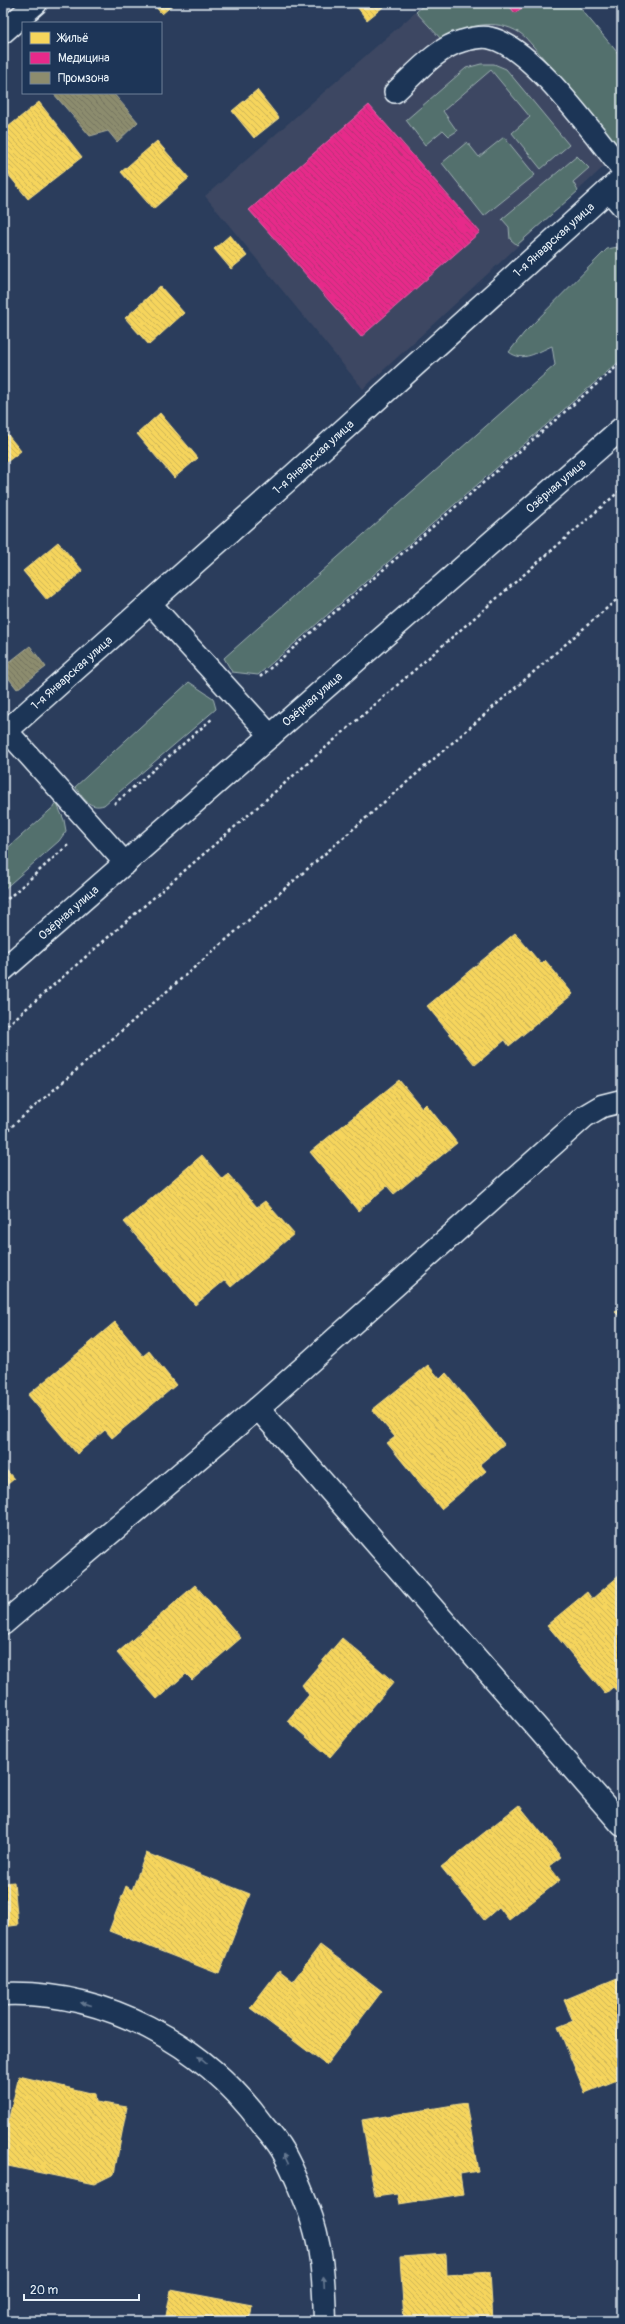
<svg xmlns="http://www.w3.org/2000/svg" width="625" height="2324" viewBox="0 0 625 2324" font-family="Pangolin,sans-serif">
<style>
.built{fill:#3c4762}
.grass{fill:#536f6d;stroke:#9eb0b2}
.homes{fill:url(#homes-back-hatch);stroke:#f2dd8b}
.health{fill:url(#health-back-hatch);stroke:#e765ab}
.industry{fill:url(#industry-back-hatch);stroke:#a8aa97}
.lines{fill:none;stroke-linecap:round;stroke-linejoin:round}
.service-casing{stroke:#e8f1f8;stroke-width:24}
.minor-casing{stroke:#e8f1f8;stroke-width:25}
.secondary-casing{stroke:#e8f1f8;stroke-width:25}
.path{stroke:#e8f1f8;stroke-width:2.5;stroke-dasharray:3 3;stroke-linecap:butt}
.service{stroke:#1d3557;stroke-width:21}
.minor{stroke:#1d3557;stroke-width:22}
.secondary{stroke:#1d3557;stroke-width:22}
.oneway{fill:#64778f}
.labels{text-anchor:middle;stroke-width:4;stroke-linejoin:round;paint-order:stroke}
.street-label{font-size:12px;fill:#e8f1f8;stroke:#1d3557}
</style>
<defs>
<pattern id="homes-back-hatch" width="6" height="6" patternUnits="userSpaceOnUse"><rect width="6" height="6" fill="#f6d55c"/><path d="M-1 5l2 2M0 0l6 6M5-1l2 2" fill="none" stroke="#cab258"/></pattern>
<pattern id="health-back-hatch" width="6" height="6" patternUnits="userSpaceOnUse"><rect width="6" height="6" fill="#e7298a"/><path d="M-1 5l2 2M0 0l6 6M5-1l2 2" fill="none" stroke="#b73277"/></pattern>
<pattern id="industry-back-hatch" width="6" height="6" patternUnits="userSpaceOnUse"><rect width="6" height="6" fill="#8c8c6e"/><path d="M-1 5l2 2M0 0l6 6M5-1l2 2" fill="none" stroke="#747461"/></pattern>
</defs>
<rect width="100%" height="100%" fill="#2b3d5c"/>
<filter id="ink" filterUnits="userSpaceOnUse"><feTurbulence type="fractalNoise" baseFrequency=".025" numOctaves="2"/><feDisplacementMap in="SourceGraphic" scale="8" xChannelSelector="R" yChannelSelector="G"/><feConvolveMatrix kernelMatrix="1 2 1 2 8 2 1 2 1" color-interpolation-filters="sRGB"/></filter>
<g filter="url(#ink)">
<path class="built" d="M426,3h150l46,55v92l-259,239 -158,-193z"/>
<path class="grass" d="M426,3h81l8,10 13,-10h48l46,55v92l-89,-104c-4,-4 -8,-10 -13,-13 -25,-16 -56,-7 -78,7l-26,-28z
M481,64h13l12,5 63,76 -28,24 -29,-36 18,-16 -39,-47 -48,41 14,20 -8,5 -6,-6 -18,15 -19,-25 60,-52z
M504,137l31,38 -51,41 -42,-53 25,-21 12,15z
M577,156l12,12 -16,14 5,9 -61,54 -7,-6 -1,-12 -7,-8z
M618,247l4,3v109l-364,316 -26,-3 -8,-14 331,-293 -3,-19c-15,6 -29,17 -43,6l15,-19 83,-84z
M189,682l24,16 3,11 -112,96c-15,5 -21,-8 -29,-18z
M57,804l7,16 2,11 -7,10 -56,49v-38z"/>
<path class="homes" d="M152,3h23l-13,11z
M354,3h34l-21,17z
M257,90l22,28 -25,20 -22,-27z
M39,102l43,55 -54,42 -25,-31v-37z
M157,141l32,37 -36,31 -32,-37z
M230,235l17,21 -16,13 -17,-20z
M160,286l24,27 -35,32 -24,-27z
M160,413l38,45 -24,20 -37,-44z
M3,429l18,22 -18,14z
M58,542l25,29 -36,29 -24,-29z
M515,933l26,31 4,-4 28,34 -64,52 -4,-6 -30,25 -48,-59z
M399,1080l23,28 4,-4 31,39 -63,51 -7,-8 -29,25 -48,-59z
M202,1155l20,24 6,-5 29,33 8,-6 29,33 -63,53 -6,-7 -30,25 -71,-83z
M622,1306v13l-7,-7z
M115,1322l28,34 6,-5 27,34 -64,53 -7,-8 -28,24 -49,-59z
M428,1365l12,14 6,-6 58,71 -24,20 6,7 -45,38 -54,-66 8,-6 -23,-27z
M3,1466l11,13 -11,9z
M620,1575l2,3v119l-9,-10 -8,7 -58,-69 40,-33 5,7z
M195,1585l46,53 -49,42 -6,-6 -29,25 -40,-46z
M342,1638l52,44 -64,75 -43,-36 22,-26 -7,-10z
M519,1805l42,52 -12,9 11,14 -51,40 -10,-13 -15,13 -43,-53z
M146,1853l104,41 -31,80 -110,-43 17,-45 6,4z
M14,1882l4,43 -15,2v-44z
M320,1945l62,46 -56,74 -76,-57 29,-38 14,11z
M622,1976v102l-37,15 -27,-66 15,-6 -9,-21z
M19,2076l76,18 1,8 31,5 -13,67 -20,10 -91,-19v-23z
M466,2103l12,68 -18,3 3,20 -64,10 -2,-10 -22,3 -13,-77z
M446,2254l1,21 43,-3 3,49h-89l-4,-64z
M171,2290l81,15 -2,16h-85z"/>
<path class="health" d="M507,3h21l-13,10z
M369,105l111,127 -119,105 -112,-127z"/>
<path class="industry" d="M53,93h60l25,29 -21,20 -9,-11 -18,5z
M30,646l16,21 -29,22 -14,-18v-4z"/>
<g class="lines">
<g class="service-casing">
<path id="service" d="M395,92c18,-16 43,-45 67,-51 7,-2 21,-5 28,-3 41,8 104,97 132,131
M608,190l14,16
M150,603l121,133
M7,731l119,133"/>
</g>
<g class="minor-casing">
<g id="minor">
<path d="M3,32l33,-29"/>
<path id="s1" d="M3,734l284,-253 335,-303"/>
<path d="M258,1408l364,417"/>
<path d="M3,1624l255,-216 327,-292 17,-10 20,-5"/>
<path d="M3,1994c101,-4 200,49 259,130 7,8 15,17 20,26 10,17 18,37 25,55 15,37 17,77 18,116"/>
</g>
</g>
<g class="secondary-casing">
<g id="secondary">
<path id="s2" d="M3,970l619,-542"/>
</g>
</g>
<path class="path" d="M260,677l362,-315
M114,804l99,-86
M3,903l65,-58
M3,1029l619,-540
M3,1134l619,-539"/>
<use href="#service" class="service"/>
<use href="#minor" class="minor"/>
<use href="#secondary" class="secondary"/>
</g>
<defs><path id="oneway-solid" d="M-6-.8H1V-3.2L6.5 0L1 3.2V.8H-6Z"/></defs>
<g class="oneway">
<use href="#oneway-solid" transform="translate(86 2004) rotate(-166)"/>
<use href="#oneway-solid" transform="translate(202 2060) rotate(-139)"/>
<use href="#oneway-solid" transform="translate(286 2159) rotate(-115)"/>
<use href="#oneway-solid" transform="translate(324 2282) rotate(-93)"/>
</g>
</g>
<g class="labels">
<g class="street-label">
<text dy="4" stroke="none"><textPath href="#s1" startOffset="740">1-я Январская улица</textPath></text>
<text dy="4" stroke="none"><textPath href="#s1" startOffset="416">1-я Январская улица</textPath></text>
<text dy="4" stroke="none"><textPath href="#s2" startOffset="735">Озёрная улица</textPath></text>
<text dy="4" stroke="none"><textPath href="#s1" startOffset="92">1-я Январская улица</textPath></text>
<text dy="4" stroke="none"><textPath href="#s2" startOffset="411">Озёрная улица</textPath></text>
<text dy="4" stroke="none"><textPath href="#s2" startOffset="87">Озёрная улица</textPath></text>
</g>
</g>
<rect width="625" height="2324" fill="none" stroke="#1d3557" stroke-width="16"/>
<rect x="8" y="8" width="609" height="2308" fill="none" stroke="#e8f1f8" stroke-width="1.5" filter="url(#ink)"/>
<rect x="22" y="22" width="140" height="72" fill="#1d3557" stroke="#6e8097"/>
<rect x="30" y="32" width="20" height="12" fill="#f6d55c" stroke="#6e8097"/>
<text x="58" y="42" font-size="12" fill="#e8f1f8">Жильё</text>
<rect x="30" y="52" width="20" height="12" fill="#e7298a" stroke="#6e8097"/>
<text x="58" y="62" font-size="12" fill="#e8f1f8">Медицина</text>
<rect x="30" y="72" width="20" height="12" fill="#8c8c6e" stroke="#6e8097"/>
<text x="58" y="82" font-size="12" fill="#e8f1f8">Промзона</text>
<path d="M24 2294v6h115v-6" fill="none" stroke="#e8f1f8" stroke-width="2"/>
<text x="30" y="2294" font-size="12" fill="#e8f1f8" stroke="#1d3557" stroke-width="3" paint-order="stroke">20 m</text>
</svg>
